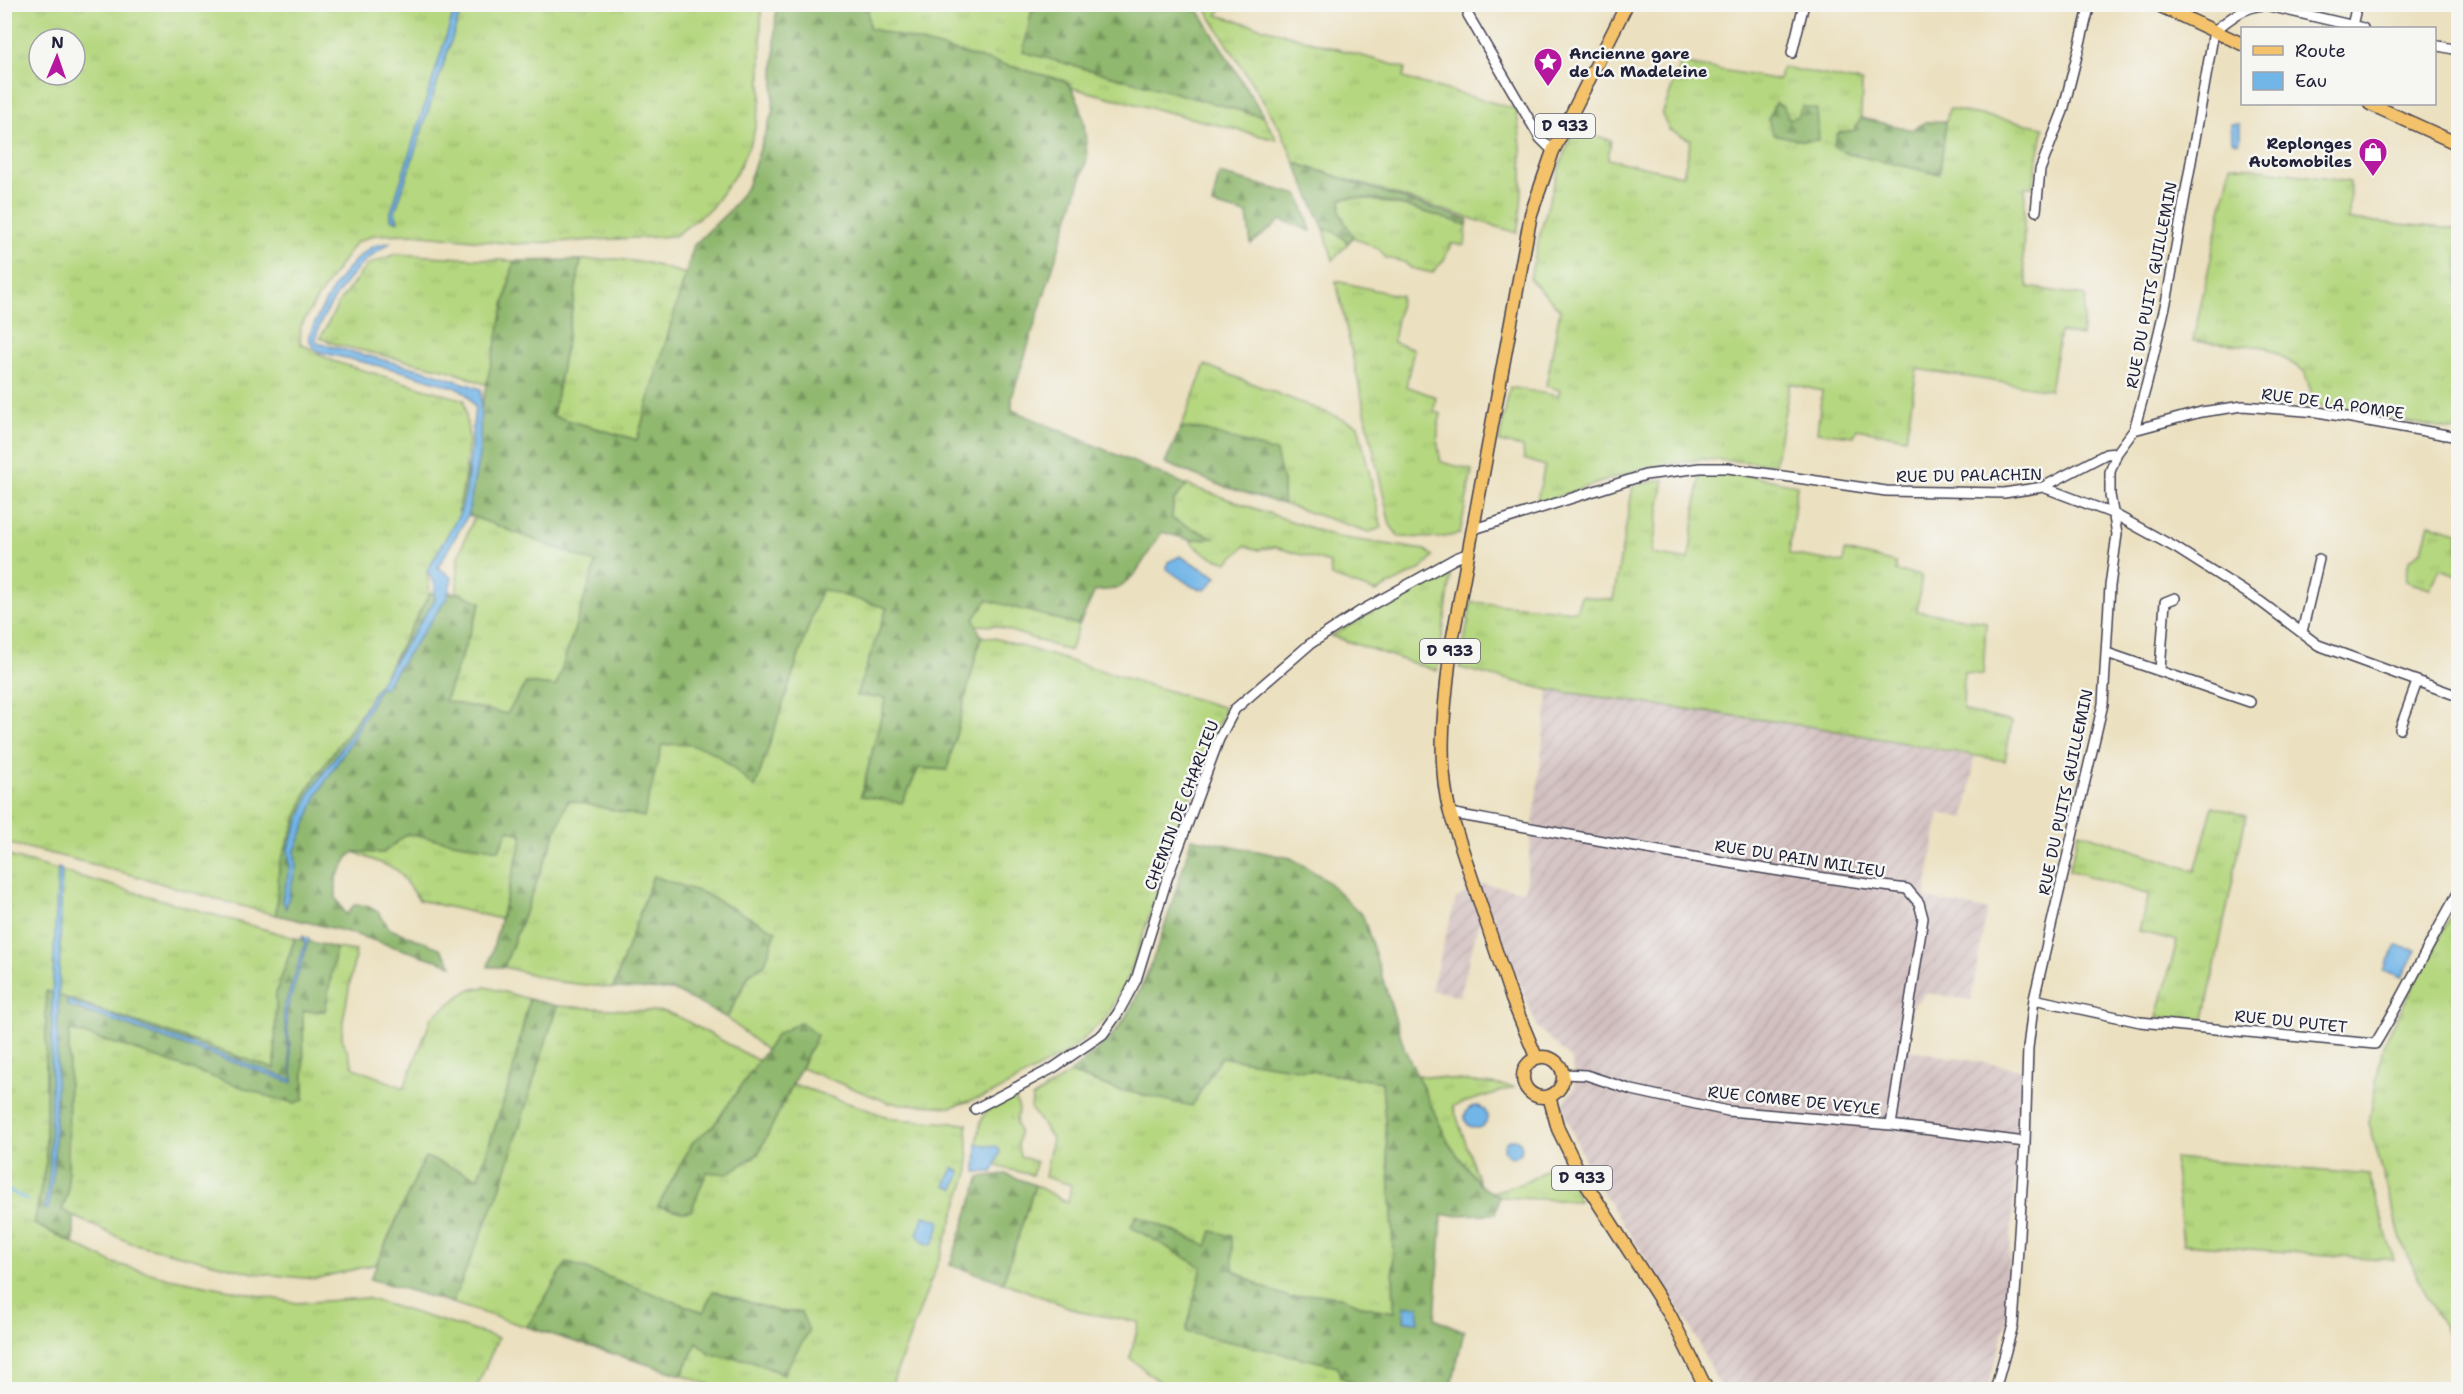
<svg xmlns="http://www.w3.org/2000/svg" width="2463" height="1394" viewBox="0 0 2463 1394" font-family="'Shantell Sans',sans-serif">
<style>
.industrial{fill:url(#industrial-furrows)}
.grass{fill:url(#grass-tufts);stroke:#6c7c5d;stroke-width:1.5;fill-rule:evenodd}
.forest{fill:url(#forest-firs);stroke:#596d54;stroke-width:1.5}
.water{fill:#72b6e8;stroke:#4a6c92;stroke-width:1.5}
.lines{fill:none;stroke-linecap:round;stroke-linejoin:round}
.stream{stroke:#72b6e8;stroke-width:3}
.minor-casing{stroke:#403e4f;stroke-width:12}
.major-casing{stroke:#403e4f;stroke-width:15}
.minor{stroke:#fff;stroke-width:9}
.major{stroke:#f3c26a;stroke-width:12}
.labels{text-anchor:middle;stroke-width:5;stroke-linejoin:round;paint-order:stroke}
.shield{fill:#f6f6f2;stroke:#626272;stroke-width:1.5}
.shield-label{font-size:15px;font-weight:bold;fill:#22223b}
.poi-label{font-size:16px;font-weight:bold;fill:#22223b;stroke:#f6f6f2;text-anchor:start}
.street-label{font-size:16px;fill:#22223b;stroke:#f6f6f2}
</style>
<defs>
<pattern id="industrial-furrows" width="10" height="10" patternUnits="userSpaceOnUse" patternTransform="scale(1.5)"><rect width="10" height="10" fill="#d2bfbf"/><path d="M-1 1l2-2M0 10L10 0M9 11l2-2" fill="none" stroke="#b4a4a5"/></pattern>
<pattern id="grass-tufts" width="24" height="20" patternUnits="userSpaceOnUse" patternTransform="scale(1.5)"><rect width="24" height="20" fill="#b5d77f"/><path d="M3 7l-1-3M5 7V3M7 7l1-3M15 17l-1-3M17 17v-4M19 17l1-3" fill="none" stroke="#9bb86f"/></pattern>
<pattern id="forest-firs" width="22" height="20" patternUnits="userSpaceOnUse" patternTransform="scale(1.5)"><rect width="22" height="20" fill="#90b86e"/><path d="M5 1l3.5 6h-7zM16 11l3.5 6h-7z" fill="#75955c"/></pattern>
</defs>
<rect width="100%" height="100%" fill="#f6f6f2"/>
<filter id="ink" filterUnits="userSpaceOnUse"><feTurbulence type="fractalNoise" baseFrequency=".0167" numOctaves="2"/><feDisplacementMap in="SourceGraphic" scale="12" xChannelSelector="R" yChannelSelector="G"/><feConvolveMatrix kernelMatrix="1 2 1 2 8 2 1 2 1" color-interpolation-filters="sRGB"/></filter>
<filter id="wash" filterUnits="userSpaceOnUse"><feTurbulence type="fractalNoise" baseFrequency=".008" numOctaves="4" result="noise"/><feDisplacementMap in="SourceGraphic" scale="24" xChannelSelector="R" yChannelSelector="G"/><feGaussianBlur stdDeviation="1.35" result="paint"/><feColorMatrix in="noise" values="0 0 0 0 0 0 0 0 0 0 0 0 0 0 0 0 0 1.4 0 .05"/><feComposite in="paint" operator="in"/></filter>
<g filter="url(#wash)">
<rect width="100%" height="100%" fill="#ebe0bf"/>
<path class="industrial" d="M1549,690l265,37 161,30 -10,61 -26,-5 -14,85 62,12 -16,90 -45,-7 -14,14 -3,43 112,19 -15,254 -19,66h-266l-31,-63 -98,-150 -31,-70 14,-19 -3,-27 -35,-33 -44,-112 -14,7 -19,74 -29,-6 25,-91 11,-7 -4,-11 62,10z"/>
<path class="grass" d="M5,5h756v94l-8,38 -16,35 -26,36 -36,28 -160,8 -102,-10 -39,1 -19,8 -40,59 -14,24 -1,17 32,18 132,39 5,39 -9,74 -33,58 3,22 -151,273 -3,49c-91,-23 -180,-53 -271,-72zM39,39h36v36h-36z
M868,5h165l-9,47 240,65 13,23 -204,-52 -8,-7 -197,-53z
M1203,5h21l-7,10 188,53 -2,10 113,31c7,40 9,84 1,124l-222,-70 -14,-33z
M1681,63l98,17 3,-13 80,15 -1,36 -6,12 -6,24 90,20 7,-53 3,-12 95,18 -12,60h-7l-2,74 5,26 58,9 -4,40 -22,-4 -10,58 -133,-21 -11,69 -49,-9 -3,7 -37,-4 5,-41 -32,-7 -15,80 -73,-5 -62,10 -104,35 9,-38 -21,-7 -1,-12 -24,-5 11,-55 48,9 2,-6 -14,-4 14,-76 -30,-31c10,-51 24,-100 43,-149l38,10 -3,19 75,17 8,-36 -22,-10 -7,-15z
M2231,165l119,17 -1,38 109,9v202l-142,-25 -12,-35 -38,-24 -73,-6z
M1357,197l51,10 59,18 -2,20 -14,-1 -7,16 -12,13 -21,-5 -7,-6 -18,-4 -6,-8 -27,-13 -13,-24 1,-14z
M1324,229l11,2 13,12 -15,17z
M395,254l119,7 -27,124 -36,-14 -113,-26 -18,-7 20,-37 27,-36z
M617,259l31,4 38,11 -49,166 -84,-24 28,-156z
M1336,281l65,15 -8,46 21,7 -8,37 30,11 -2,14 7,3c-5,17 -4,31 0,48l31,8 -12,64 -22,4 -39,-1 -9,-12z
M1205,365l153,60 24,103 -13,4 -86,-28v-23l-102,-53z
M1700,472h29l68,13 -8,69 54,9 2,-12 51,12v8l26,4 -5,36 69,11 -3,53 -19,-3 -1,38 49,12 -7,39 -191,-34 -265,-37 -89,-22 11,-66 105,9 5,-15 32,4 20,-114 31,-7 -12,75 37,6z
M1187,485l150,52 88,13 8,6 -10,12 -47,24 -45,-16 -1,-13 -55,-16 -16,3 -14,-4 -17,16c-15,-4 -29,-9 -38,-22l22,-2 -40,-19 1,-18z
M474,517l122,46 -40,124 -30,-4 -19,31 -62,-13 36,-98 -24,-11 1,-35z
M2429,524l29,8v43l-18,-6 -10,20 -25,-8 4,-21 13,-10z
M1438,573l13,4 -14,94 -106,-35z
M821,588l66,20 -31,88 30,1 -25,99 58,-28 28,2 34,-134 13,2 231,70 -24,56 -71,209 -23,44 -37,34 -76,42 -43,14 -61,-4 -89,-35 16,-33 -40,-1 -11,16 -39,-32 23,-44 15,-10 -112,-88 -40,112 -53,-6 -56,-15 64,-167 94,-55 22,-2 28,7 43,37z
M987,599l92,26 -9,26 -74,-25 -20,-1 -2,-6z
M2213,806l33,10 -42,203 -47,-2 20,-76 -38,-10 10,-36 -80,-25 10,-38 116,39z
M508,830l15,4 -22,85 -82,-19 -22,-30 -43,-18 29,1 24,-19 92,16z
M5,855l290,83 -19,55 -1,76 -229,-77v170l-12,62 79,39 56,15 128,25 69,-5 132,40 -22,51 -471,1z
M2458,905v444l-25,-40 -30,-63 -34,-123 14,-78 57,-110z
M336,948l20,3 -13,70 -1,17 12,30 50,20 28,-71 36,-27 18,-3 43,12 -18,80 -33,99 -53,-21 -49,107 -62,15 -60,-6 -123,-30 -69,-32 6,-19 1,-162 235,70 -1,-89h22z
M557,1006l109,6 15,6 78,43 -45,64 -21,17 -34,64 24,6 24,-40 51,-18 35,-70 101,35 73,5 2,46 -28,84 -51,135h-169l-39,-14 15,-33 15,13 38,5 32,14 19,-62h-21l-67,-21 -9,22 -137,-50 -40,64 -75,-24 47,-111z
M1221,1057l161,25 10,131 2,99 -29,-5 -21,-9 -42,-2 -12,2 -30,-12 -27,-16 -25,-24 -72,-31 -5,12 72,39 -17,66 152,34 19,20 11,3h-200l-38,-31 9,-36 -55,-9 -81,-31 32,-97 33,18 3,-18 -26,-8 7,-39 -21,-29 1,-11 38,-25 50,18z
M1417,1075l98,12 -62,19 27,79 -31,-41z
M1015,1098l4,11 -3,14 3,9 -1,15 2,9 17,6 -5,13 -37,-9 5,-14 -23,-8c4,-30 7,-39 38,-46z
M2174,1158l195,17 25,85 -211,-16z
M1551,1163l24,25 4,13 -80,-4 -8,-5c21,-5 48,-11 60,-29z"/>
<path class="forest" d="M776,5h92l1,23 196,53c20,18 20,52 22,78l-75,238v13l175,75 -14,16 -1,18 42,19 -24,2 -28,-8 -27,42 -18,15 -22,2 -16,34 -92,-25 -13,19 7,17 -34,134 -28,-2 -17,35 -41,-7 25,-98 -30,-2 31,-88 -66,-19 -66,199c-34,-30 -44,-48 -93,-43l-18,72 -76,-17 -64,167h-16l35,-132 -15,-5 -9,20 -92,-16 -24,19 -29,-1 -5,4 -13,23v19l10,17 8,-10 13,1 11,6 12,17 50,19 12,17 -108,-34 -68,-16 3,-49 29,-78 70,-99 52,-96 27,-1 24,10 -36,99 62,13 19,-31 30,3 40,-123 -138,-52 56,-250 67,-1 -28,156 84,24 57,-195 35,-34 18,-24 26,-77z
M1033,5h162l69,112 -241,-65z
M1775,103l9,4 5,12 9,-3 4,-10 15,3 2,31 -15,1 -31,-7 -5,-14z
M1861,118l52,12 12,-8 21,-1 -6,53 -92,-20 -15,-8 5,-13 17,-3z
M1295,163l173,57 -1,5c-34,-10 -92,-33 -126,-26l-1,14 13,24 -5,6 -13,-12 -11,-2z
M1219,174l80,21 12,36 -30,-11 -30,24 -4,-30 -35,-9z
M1181,428l19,1 76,23 7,29v23l-58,-17 -60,-24z
M1192,838l99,20 33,20 39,38 42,134 44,94 31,41 19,12 -4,17 -53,1 -7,104 29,12 -13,58h-83l-28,-12 -2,-11 -152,-34 16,-65 -71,-40 5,-12 71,31 5,-15 20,5 1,34 27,16 30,12 27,-4 27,4 21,9 29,5 -2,-99 -10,-131 -161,-25 -29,49 -72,-16 -50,-17c19,-17 42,-33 55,-55 32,-53 48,-121 67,-180z
M653,876l50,17 73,38 -11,33 -16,10 -22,44 -54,-28 -60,-2z
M295,938l41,10 -11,63h-22l1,89 -9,3 -22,-5 -144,-50 -60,-18 -1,162 -6,18 12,6v27l-40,-19 12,-62v-171l229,78 1,-76z
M529,999l28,7 -58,186 -47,111 -82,-24 55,-122 53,21 33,-99z
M801,1022l16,13 -59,119 -31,20 -20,-2 -16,39 -8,1 -25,-6 35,-64 21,-17 63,-91z
M1005,1174l30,11 -32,97 -53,-17 30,-88z
M567,1262l136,50 10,-21 67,21h21l8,19 -26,43 -33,-14 -39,-5 -14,-13 -15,33 -155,-48z"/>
<path class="water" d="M456,5h7l-68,207 3,10 -7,-3v-7z
M2231,124h9v17l-3,2 -5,-2z
M391,242c-12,8 -25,16 -34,27 -11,12 -46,59 -40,74l110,28 54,18 -1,61 -12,65 -30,52 14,11 -5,20 -63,90 -4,-1 -28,53 -34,53 -23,58 1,16 -10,41 -4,-8 8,-32 -2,-20 23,-57 41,-58 20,-38 63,-95v-16l-8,-13 33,-58 6,-21 9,-85 -7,-11 -8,-7 -59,-18 -81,-19 -8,-6 -3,-9c11,-29 34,-71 60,-88 5,-4 15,-5 22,-7z
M1180,556l37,21 -12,13 -12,-3 -26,-18 1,-7z
M58,868l4,2 -8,299 -6,41 -3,-2 5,-39 2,-172z
M302,936l7,3 -23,73 7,68v3l-226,-78v-5l226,80 -10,-69 22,-67z
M2396,946l20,4 -14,27 -19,-7z
M1465 1117a11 11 0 1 1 22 0a11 11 0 1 1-22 0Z
M1504 1148a9 9 0 1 1 18 0a9 9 0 1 1-18 0Z
M977,1144l21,3 2,5 -7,20h-17z
M953,1168l8,4 -7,17 -9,-3z
M924,1216l16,5 -3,14 -5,10 -9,-3 -6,-8z
M1405,1306h14l-1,16 -14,-1z"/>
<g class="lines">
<path class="stream" d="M4,1188l23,12"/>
</g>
</g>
<g filter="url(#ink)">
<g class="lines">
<g class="minor-casing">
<path id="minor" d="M1468,15l72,123 13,13
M2352,26l5,-22
M2434,45l24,5
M1792,53l12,-49
M2036,211l4,-41 23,-59 27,-107
M2134,430l67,-18 42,-6 75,6 140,25
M2043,487l63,-33 11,-1
M1474,529l171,-54 55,-7h28l158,23 118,2 39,-6 71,27 62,34 85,54 57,43 140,51
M2302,632l17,-73
M2107,653l143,49
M2160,670l5,-68 10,-4
M2400,729l17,-47
M1450,813c152,28 304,57 457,76l12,14 4,15 -32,207
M2034,999l106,23 235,22c30,-49 54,-101 83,-151
M1563,1074l23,1 46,15 96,21 163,14 134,17
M975,1109l78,-41 50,-34 15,-21 18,-33 31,-101 52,-140 16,-30 75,-65 49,-32 97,-54 13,-5
M1995,1390l18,-65 12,-183 3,-94 6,-49 69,-295 7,-118 7,-52 -7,-39v-23l7,-19 17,-23 13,-47 20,-85 47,-267c16,-12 30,-25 51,-26l98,23"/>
</g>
<g class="major-casing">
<path id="major" d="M2156,4l86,40
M2370,104l88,40
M1523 1077a20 20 0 1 1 40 0a20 20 0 1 1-40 0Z
M1536,1057l-24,-58 -62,-186c-14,-55 -5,-111 1,-166l80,-433 22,-63 74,-147
M1549,1096l9,33 23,47 89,139 37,75"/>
</g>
<use href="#minor" class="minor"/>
<use href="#major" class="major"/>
</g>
</g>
<defs>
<g id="sight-pin" transform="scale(1.5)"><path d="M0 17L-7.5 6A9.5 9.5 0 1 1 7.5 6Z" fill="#b5179e" stroke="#f6f6f2"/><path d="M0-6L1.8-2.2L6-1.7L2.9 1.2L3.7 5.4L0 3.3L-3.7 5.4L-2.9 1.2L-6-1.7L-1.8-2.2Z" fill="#fff"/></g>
<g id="shop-pin" transform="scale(1.5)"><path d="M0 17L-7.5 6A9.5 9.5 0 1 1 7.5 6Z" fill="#b5179e" stroke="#f6f6f2"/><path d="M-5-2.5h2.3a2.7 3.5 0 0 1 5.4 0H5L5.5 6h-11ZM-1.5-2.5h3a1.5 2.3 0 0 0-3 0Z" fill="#fff"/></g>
</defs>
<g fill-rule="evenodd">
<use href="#sight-pin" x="1548" y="62"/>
<use href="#shop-pin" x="2373" y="152"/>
</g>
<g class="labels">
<g class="shield">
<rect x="1535" y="114" width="60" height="24" rx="4.5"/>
<rect x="1420" y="639" width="60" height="24" rx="4.5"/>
<rect x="1552" y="1166" width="60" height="24" rx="4.5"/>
</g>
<g class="shield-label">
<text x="1565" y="131">D 933</text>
<text x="1450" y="656">D 933</text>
<text x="1582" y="1183">D 933</text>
</g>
<g class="poi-label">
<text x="1569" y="59">Ancienne gare<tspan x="1569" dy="18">de La Madeleine</tspan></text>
<text x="2352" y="149" text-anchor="end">Replonges<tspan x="2352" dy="18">Automobiles</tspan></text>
</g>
<g class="street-label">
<text transform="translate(2151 285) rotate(-79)" y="6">RUE DU PUITS GUILLEMIN</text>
<text transform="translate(2333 403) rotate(8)" y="6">RUE DE LA POMPE</text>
<text transform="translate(1969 475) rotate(-1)" y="6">RUE DU PALACHIN</text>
<text transform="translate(2065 792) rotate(-78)" y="6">RUE DU PUITS GUILLEMIN</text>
<text transform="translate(1181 805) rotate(-69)" y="6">CHEMIN DE CHARLIEU</text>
<text transform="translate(1800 858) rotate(9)" y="6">RUE DU PAIN MILIEU</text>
<text transform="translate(2291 1021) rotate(6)" y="6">RUE DU PUTET</text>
<text transform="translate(1794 1100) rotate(6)" y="6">RUE COMBE DE VEYLE</text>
</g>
</g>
<rect width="2463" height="1394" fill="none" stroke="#f6f6f2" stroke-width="24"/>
<rect x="2241" y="27" width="195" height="78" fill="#f6f6f2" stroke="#a1a1a9" stroke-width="1.5"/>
<rect x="2253" y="46" width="30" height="9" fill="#f3c26a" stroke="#a1a1a9" stroke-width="1.5"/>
<text x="2295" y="57" font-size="18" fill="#22223b">Route</text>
<rect x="2253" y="72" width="30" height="18" fill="#72b6e8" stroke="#a1a1a9" stroke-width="1.5"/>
<text x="2295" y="87" font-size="18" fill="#22223b">Eau</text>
<g transform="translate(57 57) rotate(2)"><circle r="28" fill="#f6f6f2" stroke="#a1a1a9" stroke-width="1.5"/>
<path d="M0-4.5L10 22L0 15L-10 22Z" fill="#b5179e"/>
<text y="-9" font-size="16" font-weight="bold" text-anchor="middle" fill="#22223b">N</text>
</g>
</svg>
